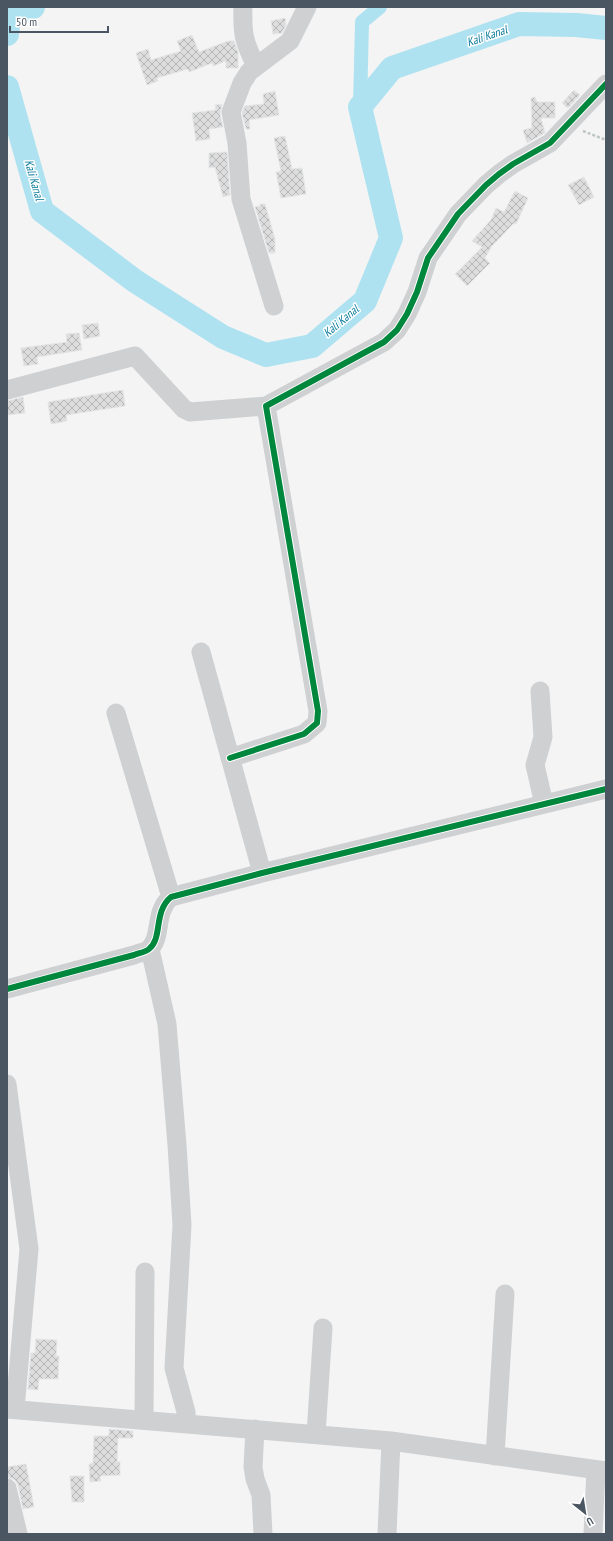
<svg xmlns="http://www.w3.org/2000/svg" width="613" height="1541" viewBox="0 0 613 1541" font-family="'PT Sans Narrow',sans-serif">
<style>
.lines{fill:none;stroke-linecap:round;stroke-linejoin:round}
.canal{stroke:#aee2f0;stroke-width:14}
.river{stroke:#aee2f0;stroke-width:24}
.building{fill:url(#building-cross-hatch);stroke:#e5e6e7}
.path{stroke:#bcc7c4;stroke-width:2.5;stroke-dasharray:3 2;stroke-linecap:butt}
.minor{stroke:#ced0d2;stroke-width:19}
.cycleway-casing{stroke:#fff;stroke-width:8}
.cycleway{stroke:#00873e;stroke-width:6}
.labels{text-anchor:middle;stroke-width:3;stroke-linejoin:round;paint-order:stroke}
.water-label{font-size:12px;font-style:italic;fill:#0c7c9b;stroke:#fff}
</style>
<defs>
<pattern id="building-cross-hatch" width="8" height="8" patternUnits="userSpaceOnUse"><rect width="8" height="8" fill="#ddddde"/><path d="M0 0l8 8M0 8l8-8" fill="none" stroke="#b5b6b7"/></pattern>
</defs>
<rect width="100%" height="100%" fill="#f4f4f4"/>
<g class="lines">
<path class="canal" d="M360,107l2,-85 18,-15"/>
<path class="river" d="M7,34l2,-17 24,-10
M7,87l35,124 93,70 88,56 43,18 46,-9 53,-45 26,-63 -31,-131 32,-39 127,-44 57,1 30,3"/>
</g>
<path class="building" d="M285,18l1,7 -4,8 -9,1 -2,-13z
M192,35l7,17 29,-11h6l4,11v16h-12v-7l-13,5 -1,-3 -23,9 -1,-3 -31,9 1,3 -11,4 -11,-32 12,-4 3,11 30,-9 -4,-10z
M574,90l6,5 -12,13 -6,-5z
M275,91l4,24 -30,5 1,9h-4l-4,-16 3,-7 19,-2 -1,-10z
M535,97l2,5h18v16h-14l4,15 -18,10 -4,-13 9,-2 -1,-30z
M222,104l-2,10 3,13 -14,2 1,10 -14,2 -4,-28 24,-3 -1,-5z
M285,136l7,33 10,-1 4,26 -25,4 -5,-26 5,-1 -7,-33z
M227,152l3,43 -7,2 -8,-30 -6,1v-15z
M584,177l10,20 -15,8 -11,-20z
M515,191l13,7 -12,26 -2,-1 -22,23 -7,12 5,5 -23,23 -12,-12 27,-27 -10,-6 19,-21 5,-12 8,4z
M260,204h5l10,35v14h-6l-14,-46 5,-1z
M98,323l2,13 -16,3 -2,-14z
M79,333l3,17 -45,7 1,7 -14,2 -3,-18 46,-6 -1,-8z
M123,390l2,16 -59,9 1,6 -16,3 -3,-22z
M23,397l2,16 -18,2v-14z
M36,1339l21,1 -1,16h3l-1,23h-19l-1,11 -10,-1 3,-36h4z
M109,1429l24,2v7h-15l-1,24h3v13l-20,1 1,5 -11,1 -1,-18 4,-1 1,-27h15z
M26,1464l8,43 -11,2 -5,-24 -3,-5 -7,-3 -1,-10z
M70,1476h14v26h-12z"/>
<g class="lines">
<path class="path" d="M583,131l23,9"/>
<path class="minor" d="M243,7c-1,27 1,35 13,59
M274,306l-33,-107 -4,-56 -6,-31 11,-29 7,-11 41,-31 17,-34
M7,390l128,-34 49,53 6,3 76,-6
M201,652l61,221
M540,691l3,46 -8,28 9,39
M116,713l55,184
M230,758l74,-24 13,-11 1,-12 -52,-305 118,-64 13,-12 10,-16 10,-22 11,-34 30,-44 28,-29 13,-11 14,-10 37,-21 56,-59
M150,949l17,75 10,121 5,80 -8,143 12,44v10
M7,989l127,-34c5,-2 12,-3 15,-6 14,-11 4,-37 22,-52l91,-24 344,-84
M7,1084l22,165 -14,160
M7,1409l384,32 215,30
M144,1419l1,-147
M255,1429l-2,38 2,12 6,16 2,39
M316,1434l7,-106
M495,1456l10,-162
M7,1488l11,46
M387,1534l4,-93
M593,1534l3,-64"/>
<g class="cycleway-casing">
<path id="cycleway" d="M230,758l74,-24 13,-11 1,-12 -52,-305 118,-64 13,-12 10,-16 10,-22 11,-34 30,-44 28,-29 13,-11 14,-10 37,-21 56,-59
M7,989l127,-34c5,-2 12,-3 15,-6 14,-11 4,-37 22,-52l91,-24 344,-84"/>
</g>
<use href="#cycleway" class="cycleway"/>
</g>
<g class="labels">
<g class="water-label">
<text transform="translate(487 36) rotate(-19)" y="4">Kali Kanal</text>
<text transform="translate(34 180) rotate(74)" y="4">Kali Kanal</text>
<text transform="translate(341 321) rotate(-40)" y="4">Kali Kanal</text>
</g>
</g>
<rect width="613" height="1541" fill="none" stroke="#4a5661" stroke-width="16"/>
<g transform="translate(585 1513) rotate(150)" stroke="#ffffff" stroke-width="3" paint-order="stroke">
<path d="M0-3L7 15L0 10L-7 15Z" fill="#4a5661"/>
<text y="-6" font-size="11" font-weight="bold" text-anchor="middle" fill="#4a5661">U</text>
</g>
<path d="M10 26v6h98v-6" fill="none" stroke="#4a5661" stroke-width="2"/>
<text x="16" y="26" font-size="12" fill="#4a5661" stroke="#ffffff" stroke-width="3" paint-order="stroke">50 m</text>
</svg>
